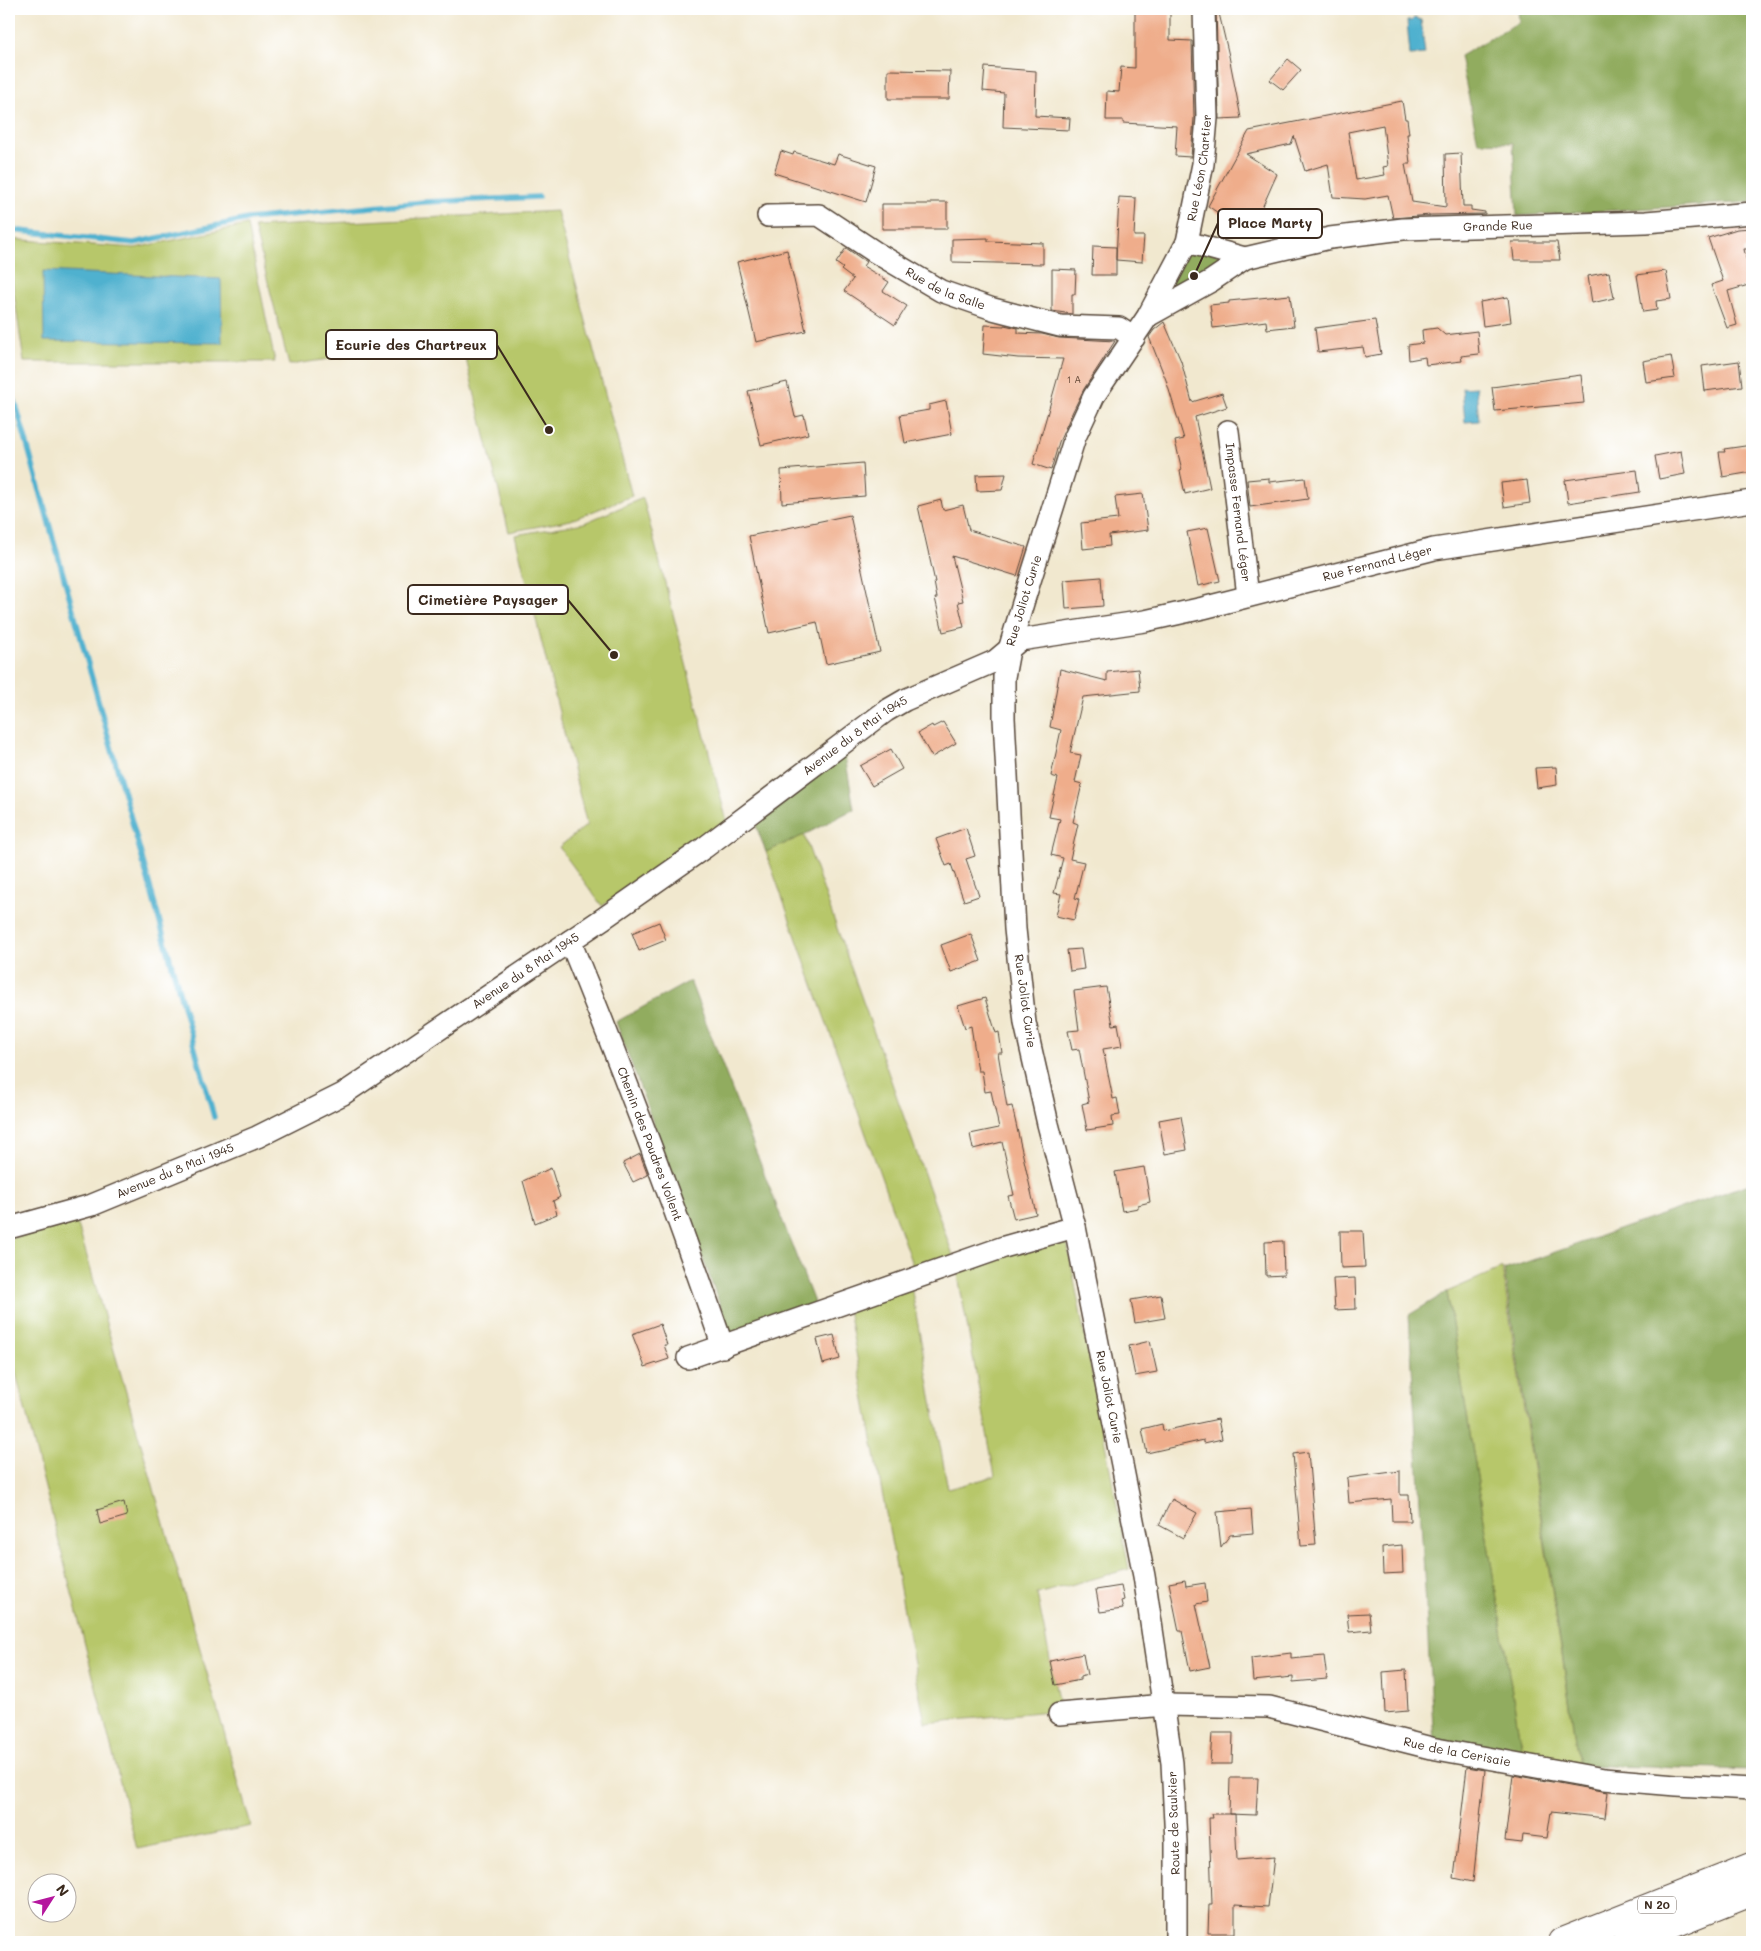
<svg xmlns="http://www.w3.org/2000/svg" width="1761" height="1951" viewBox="0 0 1761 1951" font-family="Mali,sans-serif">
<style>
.green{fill:#b7c76a;stroke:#797844}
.forest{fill:#91ac5e;stroke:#666b3e}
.water{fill:#50b1cf;stroke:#466e76}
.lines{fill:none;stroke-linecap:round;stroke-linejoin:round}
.stream{stroke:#50b1cf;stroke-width:5.5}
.building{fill:#efad8b;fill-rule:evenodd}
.minor-casing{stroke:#564639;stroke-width:24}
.trunk-casing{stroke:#564639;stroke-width:30}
.minor{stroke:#fff;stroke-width:21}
.trunk{stroke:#fff;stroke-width:28}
.labels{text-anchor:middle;stroke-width:5;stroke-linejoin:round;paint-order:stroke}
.number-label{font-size:10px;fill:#684b39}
.shield{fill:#fff;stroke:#766a62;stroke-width:1}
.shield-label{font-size:11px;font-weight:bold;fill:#3b2a1e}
.street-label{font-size:12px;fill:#3b2a1e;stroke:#fff}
.leader{fill:none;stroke:#3b2a1e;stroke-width:2}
.callout-dot{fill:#3b2a1e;stroke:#fff;stroke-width:2}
.callout{fill:#fff;stroke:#3b2a1e;stroke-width:2}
.callout-label{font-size:14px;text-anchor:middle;font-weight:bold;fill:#3b2a1e}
</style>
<rect width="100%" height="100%" fill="#fff"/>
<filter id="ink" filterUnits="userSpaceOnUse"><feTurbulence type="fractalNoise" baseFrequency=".02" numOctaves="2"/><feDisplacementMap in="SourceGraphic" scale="10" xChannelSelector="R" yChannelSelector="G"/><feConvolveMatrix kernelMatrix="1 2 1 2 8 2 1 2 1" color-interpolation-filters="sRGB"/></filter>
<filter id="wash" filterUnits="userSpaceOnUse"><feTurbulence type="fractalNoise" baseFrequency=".0096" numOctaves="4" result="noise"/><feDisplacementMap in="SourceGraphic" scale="20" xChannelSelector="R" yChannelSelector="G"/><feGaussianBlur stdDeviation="1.12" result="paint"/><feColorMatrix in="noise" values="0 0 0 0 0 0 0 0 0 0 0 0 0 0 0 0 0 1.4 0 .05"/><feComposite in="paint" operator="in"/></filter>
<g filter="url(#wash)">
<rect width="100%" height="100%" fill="#f1e8cf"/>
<path class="green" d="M557,211l75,285 -61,24 -62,12 -48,-193 -172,26 -35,-138z
M247,225l28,137h-251l-15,-103v-20l126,9z
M643,498l84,324 -125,84 -43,-59 28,-22 -72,-290 69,-12z
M804,835l152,429 110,-27 63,332 -92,25 23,116 -135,13 -78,-419 63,-23 38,208 47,-13 -39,-211 -42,5 -148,-418z
M77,1222l174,604 -114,23 -128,-503v-107z
M1502,1268l77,497 -57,-12 -75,-461z"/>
<path class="forest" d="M1518,9h234v193l-235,14 -4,-73 -35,-1 -18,-86 59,-34z
M1189,247l47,12 -52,37 -18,-3z
M844,750l10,59 -50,26 -38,17 -14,-37z
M690,981l125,324 -81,38 -118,-321z
M1752,1183v587l-173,-5 -75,-495z
M1447,1292l75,461 -88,-9 -25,-429z"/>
<path class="water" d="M1414,18l7,2 4,34 -15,1 -3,-34h4z
M43,271l178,8 1,64 -178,-2z
M1476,387l3,34 -14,1 -3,-34z"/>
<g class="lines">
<path class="stream" d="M11,230l123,13 114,-24 176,-17 115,-5
M9,377l2,9
M15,401l199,716"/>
</g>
<g id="blocks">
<path class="building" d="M1135,9h35v31l22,1 2,77 -3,39 -16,-1 2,-30 -54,-3v-3h-17l1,-29 12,1 2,-25 14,1z
M1216,9h2l11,47 12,62 -22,1z
M1288,59l13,11 -18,20 -13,-10z
M985,67l51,4 -1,45 35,2 -1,12 -66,-3 1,-34 -21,-2z
M888,70l62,1 -1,28h-61z
M1402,101l3,18h2l2,15h-2l3,30h-5l7,38 34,5 -1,-53 16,-1 2,53h8v4l14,2v2l-54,1 -38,3 -5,-23 -23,4 -32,-2 -5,-33 -23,7 -11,-35 -3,8 -45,10 31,20 -27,61 -42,-29 41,-75zM1383,125l5,41 -5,1 2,8 -29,5 -8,-48z
M781,151l12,4 1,-3 40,12 4,-10 38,12 -10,36 -92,-29z
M1119,197l17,1 -2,38h10l-2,26 -26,-2z
M931,202h16v27h-65v-25h49z
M1752,228v21h-8l8,35 -24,7 9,34 -10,3 -16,-43 12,-4 -15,-43 29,-9z
M988,238v3l55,2v21l-91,-2v-23z
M1512,242h45l3,18h-46z
M1093,246l23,1v28h-24z
M846,248l20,14 -3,4 26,16 -6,9 24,15 -12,19 -51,-34 9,-12 -12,-9 2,-2 -7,-5z
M787,250l19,81 -50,11 -19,-80z
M1052,269l24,1 -1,24h-3v20l-20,-3z
M1666,271l5,28 -15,2 1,9 -14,2 -6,-37z
M1609,272l5,26 -22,5 -4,-27z
M1290,295l4,31 -27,3 -1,-8 -53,7 -3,-23 19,-2v-2z
M1508,297l3,25 -28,4 -3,-24z
M1375,320l6,34 -16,3 -2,-10 -45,5 -3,-24z
M1164,322l17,39 11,41 30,-9 5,14 -32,10 15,71 -25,6 -5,-23 2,-1 -7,-29 9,-2 -18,-59 -17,-43 5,-7z
M985,325l19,1v-1l14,3v5l24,1 17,4 56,3 -31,48 -11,22 -14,31 -8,28 -18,-6 30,-105 -45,-1 -35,-4z
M1437,328l8,7 32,-4 2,23 -18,2 1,5 -36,4 -1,-8 -16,3 -1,-15 15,-2 -1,-13z
M1671,356l4,22 -29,4 -3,-21z
M1739,361l3,25 -37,5 -3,-25z
M1581,375l3,28 -89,8 -3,-24z
M787,382l8,35 9,-2 4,19 -47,11 -13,-54z
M946,401l6,33 -47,9 -5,-28 29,-5v-5z
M1752,445v27l-29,5 -4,-25h6l-1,-3z
M1681,451l4,23 -26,5 -4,-23z
M863,463l2,33 -83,7 -1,-33z
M1637,470l3,22 -72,11 -3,-23z
M1006,474l-4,16 -25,1 -1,-16z
M1269,478v4l36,-4 3,21 -58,8 -3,-27z
M1527,480l3,23 -26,4 -3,-24z
M1143,494l5,36 -39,5 1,11 -27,3 -2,-26 37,-4 -3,-22z
M941,500l2,10 20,-5 6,25 57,17 -9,29 -65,-20 11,45 -5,1 6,25 -21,5 -8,-34h2l-3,-16h1l-17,-76z
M850,515l30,137 -54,12 -9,-42 -48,11 -20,-97z
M1208,528l12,53 -22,5 -11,-54z
M1101,577l2,29 -37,3 -2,-29z
M1060,669l47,12v-9l31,-3 2,20v2l-57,6 -13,56 11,2 -6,27 7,2 -9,38 5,2 -8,35 14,3 -9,36 4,1 -5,21 -18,-4 5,-22 -7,-1 9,-35 -12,-3 9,-36 -11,-2 9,-39 -7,-2 10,-46 -11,-3z
M943,722l13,21 -24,14 -14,-24 14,-8 1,2z
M891,749l11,20 -30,17 -12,-20z
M1556,767l1,18 -20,3 -2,-20z
M966,828l9,28 -9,3 13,37 -15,5 -13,-37 -5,2 -10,-27z
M659,922l7,18 -27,11 -7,-18z
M971,934l10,27 -30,11 -10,-27z
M1081,949l3,20 -14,2 -3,-21z
M1106,987l7,38 5,-1 4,22 -19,3 10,50 4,-1 3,17 -8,1 1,10 -26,4 -5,-26 7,-2 -10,-53 -7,1 -4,-19 11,-1 -5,-39z
M985,998l11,35 3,-1 3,21h-4l9,54 5,-1 24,108 -22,5 -6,-23 6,-1 -12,-53 -29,7 -3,-15 29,-6 -8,-37 -6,1 -3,-21h-4l-7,-45 -6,2 -7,-22z
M1181,1116l6,34 -22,4 -6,-34z
M640,1154l8,21 -15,7 -10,-19z
M1144,1167l6,35 -12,3v3l-16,3 -7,-39z
M551,1168l9,29 -7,4 4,13 -22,9 -12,-42z
M1340,1231h23l2,36 -24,1z
M1283,1241l1,34 -18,1 -1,-34z
M1355,1278l1,31 -21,1 -2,-31z
M1161,1295l4,23 -30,5 -4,-23z
M660,1324l7,21h-3l5,14 -24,8 -13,-33z
M834,1335l6,24 -17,5 -6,-25z
M1150,1341l7,31 -22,4 -6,-30z
M1218,1419l4,20 -18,4v-3l-57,13 -5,-24 20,-5 1,7z
M1308,1452l8,93 -15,1 -8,-92z
M1400,1471v24h9l1,26h-18l-1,-22 -42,4 -2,-25z
M1172,1499l25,14 -14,25 -24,-13z
M124,1502l3,14 -27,8 -3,-14z
M1251,1509l2,24 -23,2 -9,12 -4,-35z
M1402,1545l1,28 -20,1 -1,-27z
M1185,1580l1,6 19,-3 2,19 -11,2 14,63 -20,4 -8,-40h-3l-10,-48z
M1121,1586l3,14 -3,1 2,8 -23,3 -4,-22z
M1369,1613l2,17 -22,2 -2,-18z
M1291,1653v6l33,-3 3,23 -34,3v-5l-40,4 -2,-23z
M1083,1654l4,21 -7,2v3l-25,5 -5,-24z
M1406,1670l2,41 -23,2 -2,-41z
M1212,1733h21l-1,31h-22z
M1467,1767l18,3 -12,112 -19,-4z
M1513,1775l95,17 -3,26 -54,-6 -4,26 -24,-3 -1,8 -17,-2z
M1230,1778h28l-2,37 -27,-1z
M1212,1814h23l2,46 37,-3 -6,50 -33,-2v28h-27l1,-29h3l-3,-86h4z"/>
</g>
</g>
<g filter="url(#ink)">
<use href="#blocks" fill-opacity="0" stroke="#564639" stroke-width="1"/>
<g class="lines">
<g class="minor-casing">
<g id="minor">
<path id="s1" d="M768,216l51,-1 56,37 66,39 52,18 67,17 59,2 15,10"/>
<path d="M1187,242l58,16"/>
<path id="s2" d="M1148,316l63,-35 34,-23 85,-20 73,-9 243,-7 106,-9"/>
<path id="s3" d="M1228,431l20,165"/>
<path id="s4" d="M570,941c55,134 106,269 153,406"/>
<path id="s5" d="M9,1228l83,-23 165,-68 86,-43 261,-176 100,-70 182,-137 19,-11 90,-39 25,-21 125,-19 58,-13 231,-59 318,-48"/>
<path d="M688,1358l316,-111 71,-20"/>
<path id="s6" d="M1059,1714l106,-9 104,2 162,41 173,31 72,6 76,4"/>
<path id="s7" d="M1176,1942v-100l-4,-79 -28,-187 -69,-349 -27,-103 -23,-101 -10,-94 -11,-211v-41l5,-27 14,-47 52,-166 19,-41 54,-80 39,-74 16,-78 4,-46 -3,-109"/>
</g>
</g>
<g class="trunk-casing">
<path id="trunk" d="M1562,1942l190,-75
M1627,1942l125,-50"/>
</g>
<use href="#minor" class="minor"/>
<use href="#trunk" class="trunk"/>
</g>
</g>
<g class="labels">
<g class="number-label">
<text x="1074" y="383">1 A</text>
</g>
<rect class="shield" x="1638" y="1896.5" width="38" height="17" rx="4"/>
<g class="shield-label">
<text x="1657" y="1909">N 20</text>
</g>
<g class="street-label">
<text dy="4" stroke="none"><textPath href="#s7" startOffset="1832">Rue Léon Chartier</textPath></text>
<text dy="4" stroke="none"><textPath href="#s2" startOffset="369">Grande Rue</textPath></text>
<text dy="4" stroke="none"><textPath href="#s1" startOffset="198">Rue de la Salle</textPath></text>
<text dy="4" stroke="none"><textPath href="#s3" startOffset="82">Impasse Fernand Léger</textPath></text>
<text dy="4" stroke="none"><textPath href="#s5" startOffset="1544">Rue Fernand Léger</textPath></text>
<text dy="4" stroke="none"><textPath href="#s7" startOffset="1360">Rue Joliot Curie</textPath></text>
<text dy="4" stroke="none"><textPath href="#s5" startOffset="986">Avenue du 8 Mai 1945</textPath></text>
<text dy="4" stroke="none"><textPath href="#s5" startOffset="581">Avenue du 8 Mai 1945</textPath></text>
<text transform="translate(1025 1001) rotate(82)" y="4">Rue Joliot Curie</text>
<text dy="4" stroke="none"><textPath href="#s4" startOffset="218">Chemin des Poudres Vollent</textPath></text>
<text dy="4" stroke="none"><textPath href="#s5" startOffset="176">Avenue du 8 Mai 1945</textPath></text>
<text transform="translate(1109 1397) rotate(79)" y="4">Rue Joliot Curie</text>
<text dy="4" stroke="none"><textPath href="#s6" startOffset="404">Rue de la Cerisaie</textPath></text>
<text transform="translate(1174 1823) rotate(-92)" y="4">Route de Saulxier</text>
</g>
</g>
<path class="leader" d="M1194 276L1218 223M549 430L497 345M614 655L568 600"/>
<g class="callout-dot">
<circle cx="1194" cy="276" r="5"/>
<circle cx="549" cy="430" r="5"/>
<circle cx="614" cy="655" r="5"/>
</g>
<g class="callout">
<rect x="1218" y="209" width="104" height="29" rx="5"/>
<rect x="326" y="330" width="171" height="29" rx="5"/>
<rect x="408" y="585" width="160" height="29" rx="5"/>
</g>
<g class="callout-label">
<text x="1270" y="228">Place Marty</text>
<text x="411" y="350">Ecurie des Chartreux</text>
<text x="488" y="605">Cimetière Paysager</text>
</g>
<rect width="1761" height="1951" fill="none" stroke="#fff" stroke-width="30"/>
<g transform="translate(52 1898) rotate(54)"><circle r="24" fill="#ffffff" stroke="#b1aaa5"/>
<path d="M0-4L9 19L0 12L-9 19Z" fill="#b5179e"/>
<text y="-8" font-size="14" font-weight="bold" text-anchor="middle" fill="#3b2a1e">N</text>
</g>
</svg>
